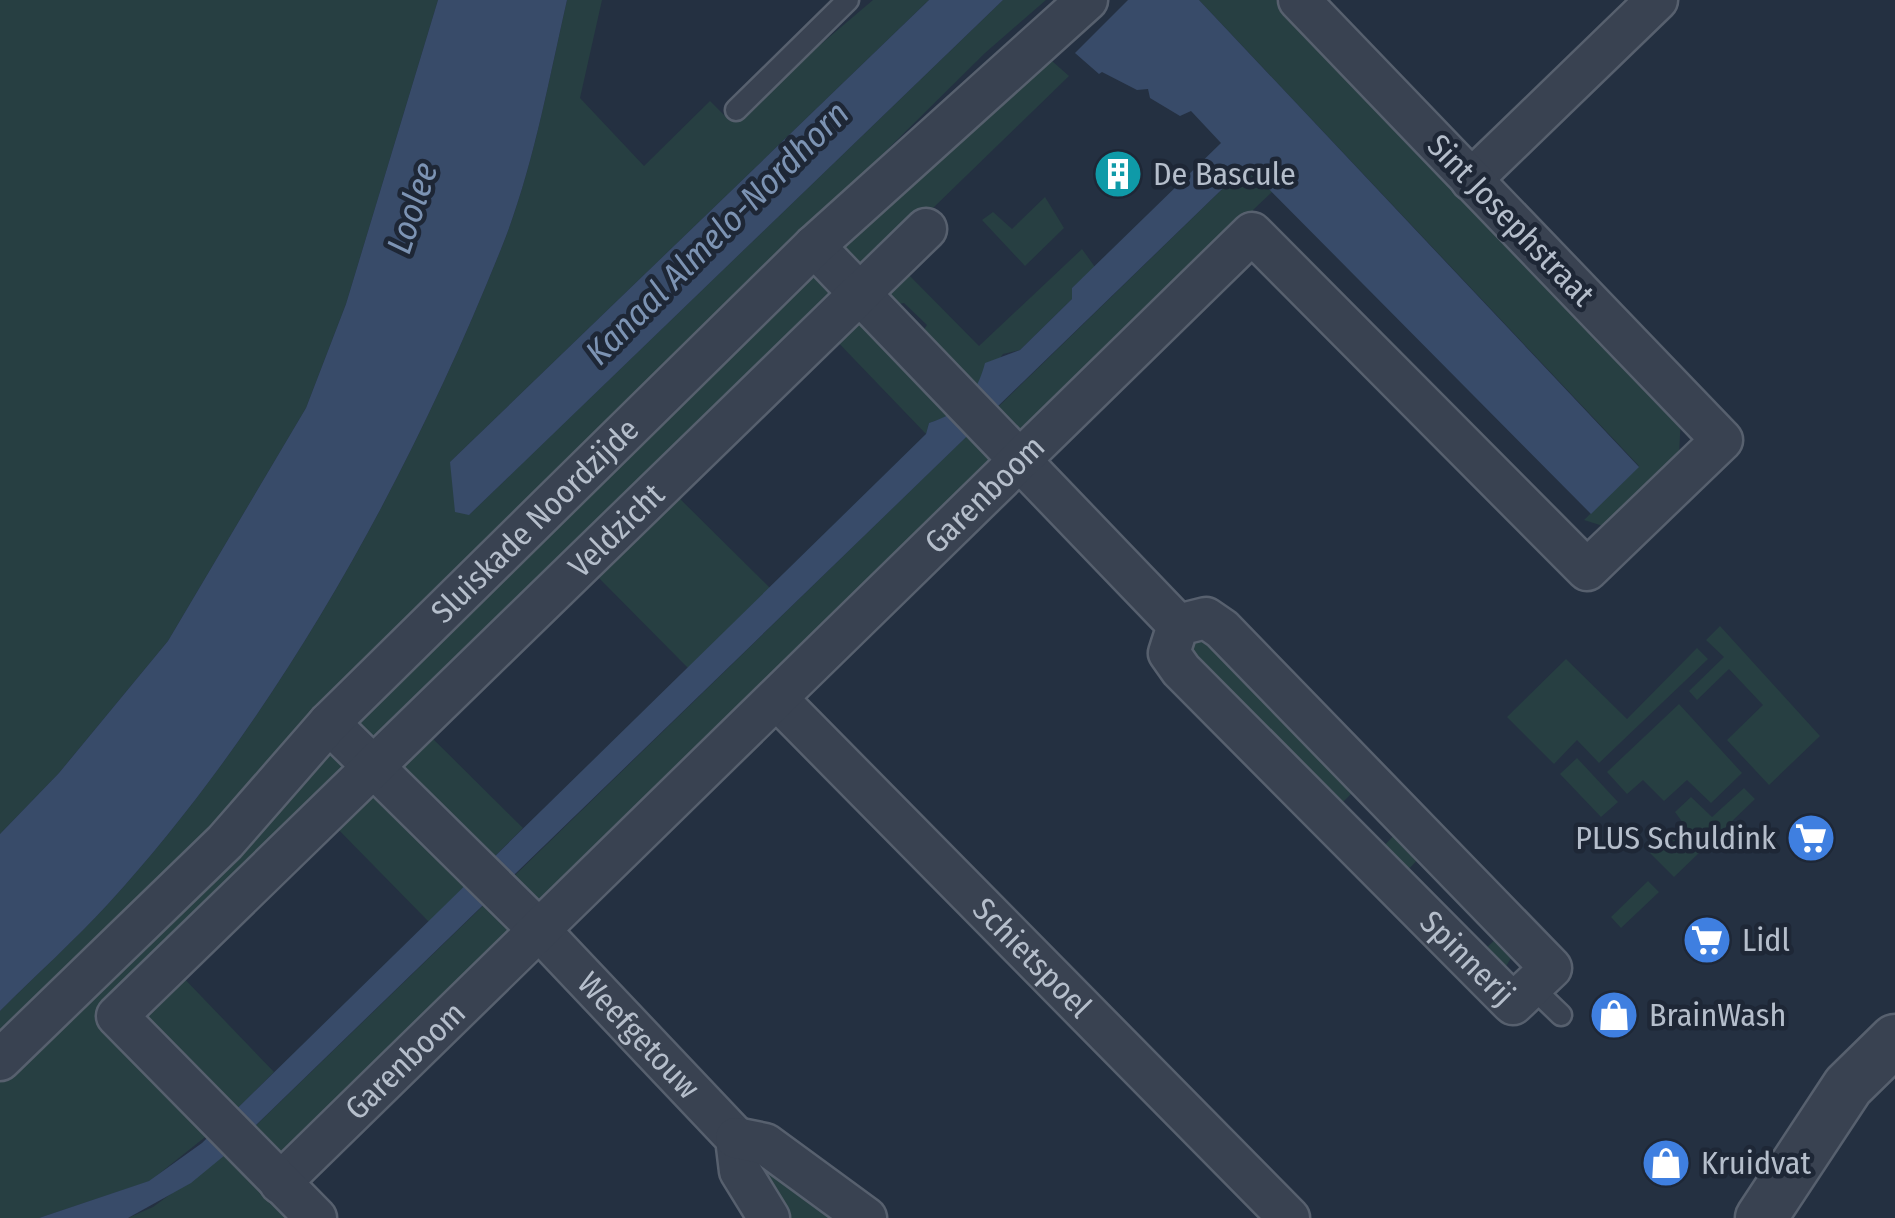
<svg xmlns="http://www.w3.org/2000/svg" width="1895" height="1218" viewBox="0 0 1895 1218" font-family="'Fira Sans Condensed',sans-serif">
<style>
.green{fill:#273f42}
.water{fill:#384b69}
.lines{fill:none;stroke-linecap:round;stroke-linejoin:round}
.service-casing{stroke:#57606e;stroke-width:25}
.minor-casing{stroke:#57606e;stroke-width:45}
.tertiary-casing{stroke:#57606e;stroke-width:55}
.service{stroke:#394251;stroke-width:20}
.minor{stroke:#394251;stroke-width:40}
.tertiary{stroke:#394251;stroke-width:50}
.labels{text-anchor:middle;stroke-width:9;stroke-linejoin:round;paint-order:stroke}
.poi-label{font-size:32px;fill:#b5becb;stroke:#1e2736;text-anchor:start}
.street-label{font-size:32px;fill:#b5becb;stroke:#1e2736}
.water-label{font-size:35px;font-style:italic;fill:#7c93b3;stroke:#1e2736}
</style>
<rect width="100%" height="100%" fill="#243041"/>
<path class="green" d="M0,0h438l-92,304 -40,104 -138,233 -109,132 -59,61z
M567,0h35l-22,98 64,68 66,-65 20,20 143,-121h56l-479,462 20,52 533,-514h43l-61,53 -534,528 -214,227 -237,236v-33c36,-36 74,-70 108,-107 169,-185 300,-423 393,-655 32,-79 47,-166 66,-249z
M1199,0h77l405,416 -2,39 -76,71 -19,-6 55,-54z
M1052,61l17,15 -137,133 -31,18 -43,42 -18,-13 4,-15z
M1246,166l26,26 -19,18v5l-228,221 -27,-29z
M1045,197l19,31 -39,38 -43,-46 11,-8 19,17z
M1082,249l13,18 -23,21v11l-52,51 -17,4 -25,36 -61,-50 10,-15 -23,-22 -11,2 -8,-17 19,-18 75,76z
M810,270l39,21 -737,725 102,114 -64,51 -111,37h-39v-140l346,-359z
M860,318l92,97 -23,8 -3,11 -96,-100z
M973,430l25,33 -458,443 -33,-23z
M673,492l97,96 -82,80 -97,-98z
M1720,626l100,110 -51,49 -42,-45 36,-35 -34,-36 -32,31 -8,-9 35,-34 -18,-17z
M1206,634l154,151 -23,23 -148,-152 2,-16z
M1697,648l11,11 -109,104 -22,-23 -23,24 -47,-47 59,-58 61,60z
M1679,704l63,69 -31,30 -24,-23 -23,21 -21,-21 -16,14 -20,-22z
M424,730l99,98 -32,32 -23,-17 -68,-79z
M1577,758l41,44 -17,15 -41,-43z
M1744,788l11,11 -81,78 -24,-24 33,-30 -8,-11 16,-15 21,20z
M379,793l69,68 17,25 -36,36 -100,-102 28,-23z
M1399,830l24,24 -18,19 77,79 19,-18 13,19 -9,15 -25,-10 -101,-107z
M1648,881l11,11 -38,36 -10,-11z
M492,897l21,30 -229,232 -37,-25z
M177,971l97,101 -38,38 -96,-92z
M232,1149l67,69h-171l25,-11z
M755,1156l92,62h-68z"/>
<path class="water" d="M438,0h129c-19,83 -34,170 -66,249 -93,232 -224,470 -393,655 -34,37 -72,71 -108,107v-177l59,-61 109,-132 138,-233 40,-104z
M929,0h74l-534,515 -14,-3 -5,-50z
M1128,0h71l440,467 -48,47 -345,-348 -1021,989 -34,28 -63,35h-89l110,-37 53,-38 724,-709 3,-11c32,-10 48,-29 56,-60l35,-13 52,-51v-11l149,-145 -30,-32 -11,5 -30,-18 -2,-9 -11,1 -35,-18 -3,2 -24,-21z"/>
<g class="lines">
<g class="service-casing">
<path id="service" d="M736,110l112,-110
M1532,987l29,28"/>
</g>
<g class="minor-casing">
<g id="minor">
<path d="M1471,180l186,-180"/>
<path id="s1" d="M814,246l364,379 -9,28 12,17 332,334 38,-36 -329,-339 -16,-11 -28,7"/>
<path id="s2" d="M778,700l511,518"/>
<path id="s3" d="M329,723l212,209 195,206 4,33 29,47"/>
<path id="s4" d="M0,1060l225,-218 104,-119 485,-477 273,-246"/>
<path d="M736,1138l29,6 101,74"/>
<path id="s5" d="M280,1183l972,-950 335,337 135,-130 -423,-440"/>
<path id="s6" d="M316,1218l-199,-202 809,-787"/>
</g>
</g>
<g class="tertiary-casing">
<path id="tertiary" d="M1761,1218l87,-132 47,-46"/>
</g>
<use href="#service" class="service"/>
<use href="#minor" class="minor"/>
<use href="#tertiary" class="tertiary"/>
</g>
<defs>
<g id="building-disc" transform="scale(2.5)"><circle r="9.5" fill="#0f9aa8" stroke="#1e2736"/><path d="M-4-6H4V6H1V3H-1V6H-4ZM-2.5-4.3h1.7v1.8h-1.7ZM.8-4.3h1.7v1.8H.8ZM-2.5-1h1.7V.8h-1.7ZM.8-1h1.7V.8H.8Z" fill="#fff"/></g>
<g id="supermarket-disc" transform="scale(2.5)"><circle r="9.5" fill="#3f7fe0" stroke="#1e2736"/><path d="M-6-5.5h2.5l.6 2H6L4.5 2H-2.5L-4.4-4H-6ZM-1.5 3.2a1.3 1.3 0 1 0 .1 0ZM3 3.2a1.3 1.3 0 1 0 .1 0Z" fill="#fff"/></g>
<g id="shop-disc" transform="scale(2.5)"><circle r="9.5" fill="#3f7fe0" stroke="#1e2736"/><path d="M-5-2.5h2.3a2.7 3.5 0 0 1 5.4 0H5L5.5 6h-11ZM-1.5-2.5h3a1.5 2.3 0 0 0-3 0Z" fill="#fff"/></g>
</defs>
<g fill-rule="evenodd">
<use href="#building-disc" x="1118" y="174"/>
<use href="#supermarket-disc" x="1811" y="838"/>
<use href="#supermarket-disc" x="1707" y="940"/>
<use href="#shop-disc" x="1614" y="1015"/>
<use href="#shop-disc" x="1666" y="1163"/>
</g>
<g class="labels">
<g class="poi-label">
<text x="1153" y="185">De Bascule</text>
<text x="1776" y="849" text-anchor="end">PLUS Schuldink</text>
<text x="1742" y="951">Lidl</text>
<text x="1649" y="1026">BrainWash</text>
<text x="1701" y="1174">Kruidvat</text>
</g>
<g class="street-label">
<text transform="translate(1511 220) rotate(46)" y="11">Sint Josephstraat</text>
<text dy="11" stroke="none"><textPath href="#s5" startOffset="985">Garenboom</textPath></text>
<text dy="11" stroke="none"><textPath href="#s4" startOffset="760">Sluiskade Noordzijde</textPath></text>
<text dy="11" stroke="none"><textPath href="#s6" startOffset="980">Veldzicht</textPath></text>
<text dy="11" stroke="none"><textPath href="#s1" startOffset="982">Spinnerij</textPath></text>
<text dy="11" stroke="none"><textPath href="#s2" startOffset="362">Schietspoel</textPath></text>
<text dy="11" stroke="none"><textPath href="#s3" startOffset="440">Weefgetouw</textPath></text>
<text dy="11" stroke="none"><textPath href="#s5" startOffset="175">Garenboom</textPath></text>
</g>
<g class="water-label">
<text transform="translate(412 208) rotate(-72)" y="12">Loolee</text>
<text transform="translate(717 233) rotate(-45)" y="12">Kanaal Almelo-Nordhorn</text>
</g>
</g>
</svg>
